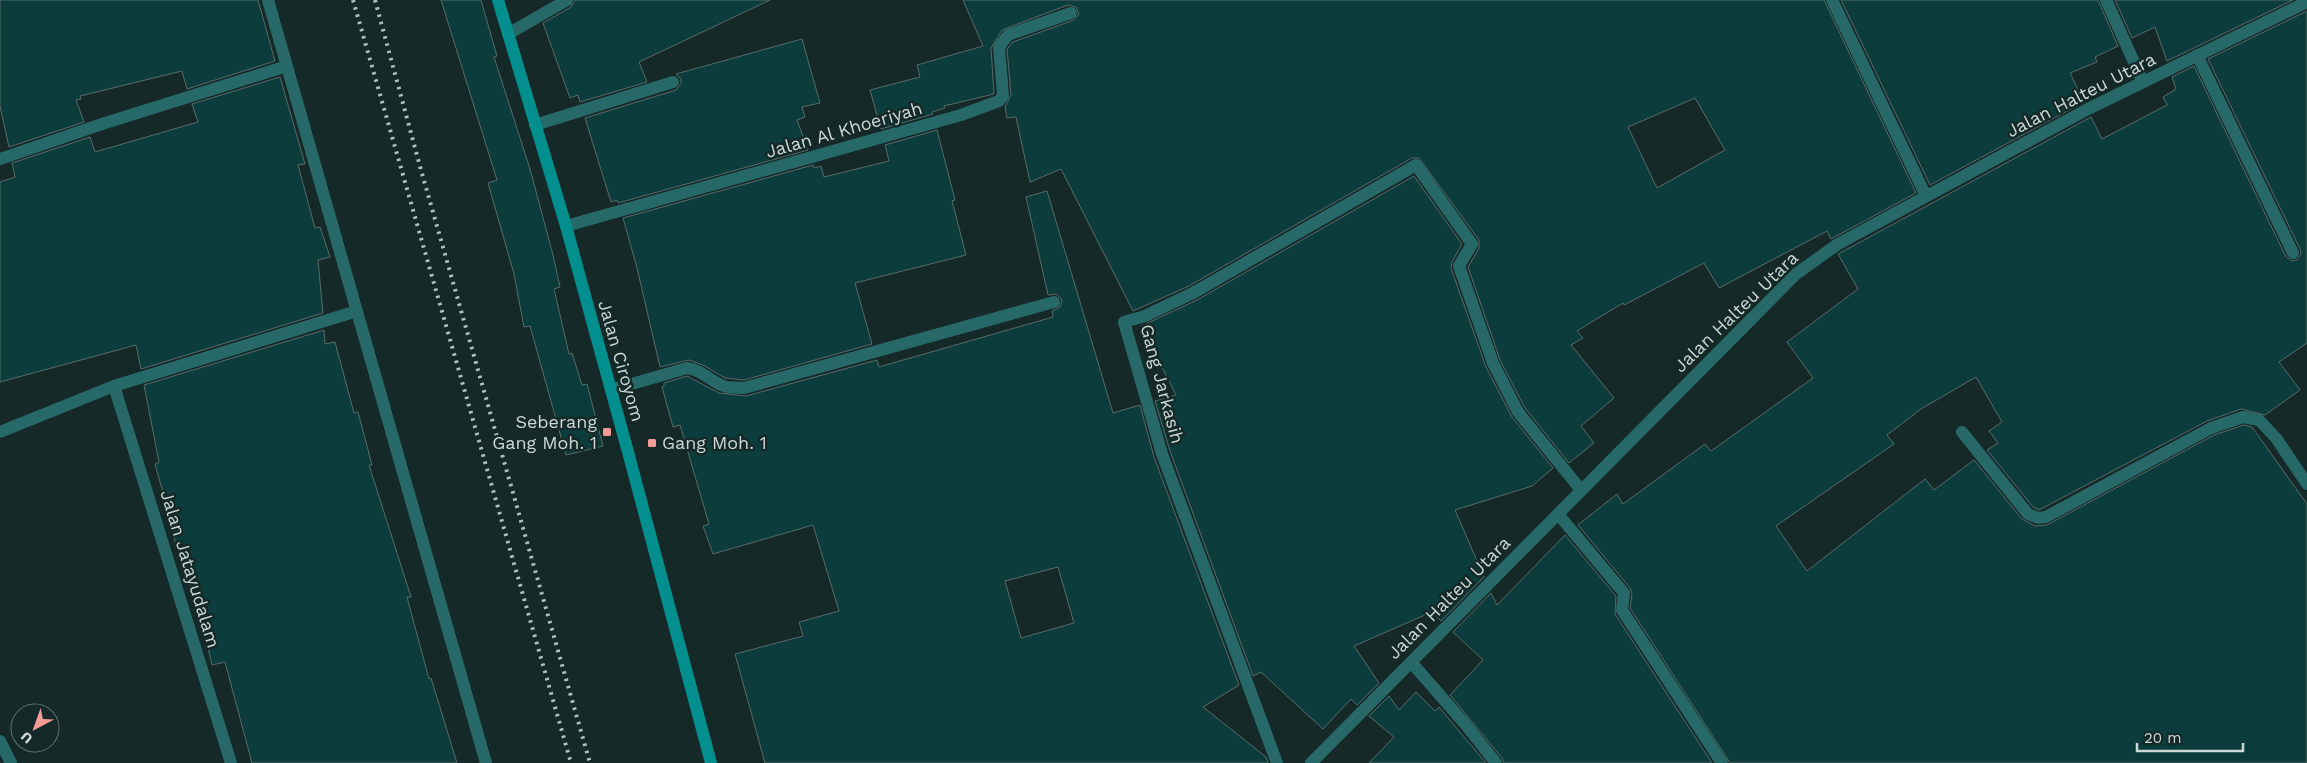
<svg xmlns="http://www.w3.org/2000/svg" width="2307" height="763" viewBox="0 0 2307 763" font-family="'Work Sans',sans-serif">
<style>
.building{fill:#0c3d3c;stroke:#576c6b;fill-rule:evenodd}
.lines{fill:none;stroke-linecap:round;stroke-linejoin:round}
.service{stroke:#276968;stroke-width:12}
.minor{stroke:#276968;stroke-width:12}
.tertiary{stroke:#276968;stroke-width:12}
.secondary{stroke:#038f8e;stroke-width:12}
.rail{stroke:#b2bfbe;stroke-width:4;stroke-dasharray:2.5 5;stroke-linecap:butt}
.poi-dot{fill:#f59b98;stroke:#162929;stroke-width:2}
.labels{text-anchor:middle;stroke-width:5;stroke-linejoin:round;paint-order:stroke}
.street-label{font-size:18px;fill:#ccd8d7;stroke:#162929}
.poi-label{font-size:18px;fill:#ccd8d7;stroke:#162929;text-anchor:end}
</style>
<rect width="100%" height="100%" fill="#162929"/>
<path class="building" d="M0,0h258l17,61 -88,28 -5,-18 -102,25 1,3 -5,1 8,22 -75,25 -9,-41z
M441,0h40l16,56 -3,1 36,112 23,86 7,32 -6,2 15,65 3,-1 10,32 5,-1 16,62 -37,9 -36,-129 -6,1 -10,-53 -26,-91 9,-3z
M575,0h195l-131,62 8,20 -67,20 -2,-7 -8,3 -27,-75 28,-16z
M963,0h861l92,193 -85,46 -4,-8 -108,57 -15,-25 -80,42 -1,-2 -46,28 6,7 -12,7 43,53 -33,28 13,17 -25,20 -44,-55 -25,-48 -32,-93 11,-19v-8l-60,-82h-7l-223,128 -56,25 -72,-142 -31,13 -14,-65 -9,1 -2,-11 6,-12 -4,-46 6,-7 61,-22 5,-6 -3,-7 -8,-2 -66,25 -11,18 3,46 -50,12 1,2 -13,4 1,2 -52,15 -11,-39 50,-13 -3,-12 66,-19zM1695,98l30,52 -68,38 -29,-61z
M1841,0h257l20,46 -23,11 2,5 -27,11 14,29 -154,83z
M2115,0h178l-126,61 -12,-34 -23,11z
M2307,11v332l-28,19 21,28 -35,25 -24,-6 -34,12 -168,89 -6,-3 -46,-57 11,-7 -9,-12 13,-9 -26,-45 -55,32 -34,26 7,9 -118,82 31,45 118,-92 9,11 40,-30 48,59 13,7 12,-1 167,-90 30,-10 8,2 55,77v259h-577l-100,-155 2,-14 -2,-6 -52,-63 39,-31 6,10 82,-60 6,7 102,-73 -26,-36 71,-53 -20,-35 253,-137 11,22 65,-34 -4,-8 13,-8 -4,-12 22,-11 92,191 6,4 5,-1 4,-6 -1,-5 -92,-190z
M802,39l18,64 -18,4 3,10 -8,3 11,30 -190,53 -1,-3 -6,2 -26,-84 91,-28 5,-7v-4l-5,-5z
M280,77l25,87 -7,1 17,63 5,-1 10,30 -12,3 5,53 -182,56 -5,-24 -136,37v-200l15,-5 -3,-14 78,-26 5,15 103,-30 -6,-18z
M937,130l18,70 -3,1 14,54 -111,28 17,61 -128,36 -19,-2 -22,-13 -14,-5 -29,7 -23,-99 -14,-50 190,-53 1,3 7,-2 3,11 65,-16 -4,-16z
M1414,176l48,68 -10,18 -1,6 35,99 26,50 41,51 -21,18 -77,24 29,67 -43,44 -9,-9 -78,34 25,37 -22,22 -6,-6 -28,30 -62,-57 -8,4 -83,-225 -15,-50 21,-6 -35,-69 56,-26z
M1047,191l66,222 27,-8 14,52 85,228 -36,22 63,50 2,6h-503l-30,-109 68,-18 -4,-14 40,-11 -26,-86 -100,29 -10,-28 6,-2 -29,-99 -7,2 -11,-40 2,-1v-3l23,-7 32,17 27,3 131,-36 2,7 174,-50 -1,-6 8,-4 2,-7 -6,-6 -8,1 -22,-98zM1058,567l16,56 -53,15 -16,-57z
M324,330l1,14 10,-2 19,71 4,-1 14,53h-3l42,132h-4l22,82 2,-1 26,85h-205l-27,-101 -13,3 -10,-42 -30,-91h2l-19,-68 4,-2 -15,-77z
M1565,535l51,61 -1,18 97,149h-208l-2,-5 -52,-63 33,-35 -30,-28 38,-39 6,12z
M1416,692l19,19 4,-4 47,56h-117l25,-26 -25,-21 20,-20 10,14z"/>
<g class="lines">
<path class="service" d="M535,125l138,-43
M611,390l76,-22c19,3 25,16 40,19 6,1 12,0 17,1l310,-86
M1962,432l66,82 10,4 8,-1 165,-89 32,-11 16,3 17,18 31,46"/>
<path class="minor" d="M268,0l218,763
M1832,0l94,196
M2106,0l37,82
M508,34l59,-34
M2197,55l96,198
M0,159l102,-35 185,-58
M566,226l395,-111 38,-14 4,-5 -4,-49 9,-12 63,-22
M114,386l117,377
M0,432l114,-46 243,-75
M1558,514l66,79 -2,17 100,153
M1411,662l55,63 30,38
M1277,763l-115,-309 -38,-132 21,-6 48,-23 223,-128 56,79 -13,22 34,97 25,49 63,78
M1311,763l485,-489 42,-30 250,-135 219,-107"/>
<path class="tertiary" d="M0,741l11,22"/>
<path class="secondary" d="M498,0l68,226 62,226 83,311"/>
<path class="rail" d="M353,0l218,763
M375,0l46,170 169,593"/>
</g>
<g class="poi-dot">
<rect x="602" y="427" width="10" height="10" rx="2.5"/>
<rect x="647" y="438" width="10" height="10" rx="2.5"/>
</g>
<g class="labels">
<g class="street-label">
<text transform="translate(2081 95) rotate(-27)" y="6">Jalan Halteu Utara</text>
<text transform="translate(844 130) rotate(-16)" y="6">Jalan Al Khoeriyah</text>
<text transform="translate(1736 312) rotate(-44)" y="6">Jalan Halteu Utara</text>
<text transform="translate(621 361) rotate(74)" y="6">Jalan Ciroyom</text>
<text transform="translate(1162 384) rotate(75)" y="6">Gang Jarkasih</text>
<text transform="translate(190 569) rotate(73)" y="6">Jalan Jatayudalam</text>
<text transform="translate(1449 598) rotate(-45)" y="6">Jalan Halteu Utara</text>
</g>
<g class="poi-label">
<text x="597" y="428">Seberang<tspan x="597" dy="21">Gang Moh. 1</tspan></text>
<text x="662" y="449" text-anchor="start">Gang Moh. 1</text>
</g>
</g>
<g transform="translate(35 728) rotate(221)"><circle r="24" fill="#162929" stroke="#5f6f6f"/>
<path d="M0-4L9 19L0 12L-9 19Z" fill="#f59b98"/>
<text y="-8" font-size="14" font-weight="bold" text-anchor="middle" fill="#ccd8d7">U</text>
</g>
<path d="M2137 743v8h106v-8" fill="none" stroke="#ccd8d7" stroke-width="2.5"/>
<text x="2144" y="743" font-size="15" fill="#ccd8d7" stroke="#162929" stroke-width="4" paint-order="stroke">20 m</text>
</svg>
